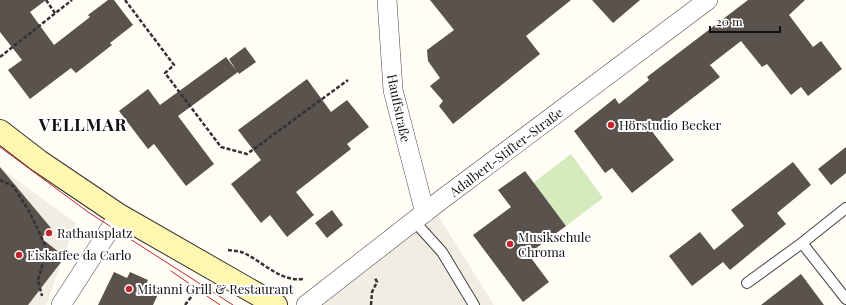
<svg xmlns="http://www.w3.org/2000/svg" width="846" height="305" viewBox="0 0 846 305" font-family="'Playfair Display',serif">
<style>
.green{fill:#d5ebbd}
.plaza{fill:#f1ede2}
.building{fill:#5a524d}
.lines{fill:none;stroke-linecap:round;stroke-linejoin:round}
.lane-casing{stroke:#444;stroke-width:12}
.street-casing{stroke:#444;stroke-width:20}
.secondary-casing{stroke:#333;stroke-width:24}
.path{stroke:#333;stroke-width:2.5;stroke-dasharray:4 2;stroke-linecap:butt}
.lane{stroke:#fff;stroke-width:10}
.street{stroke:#fff;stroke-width:19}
.secondary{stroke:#fff6b0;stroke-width:22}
.tram{stroke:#c4262e;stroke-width:1}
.poi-dot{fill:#c4262e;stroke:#fff;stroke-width:1.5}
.labels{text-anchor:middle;stroke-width:4;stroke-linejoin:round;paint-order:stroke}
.street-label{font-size:13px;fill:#111;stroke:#fff}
.poi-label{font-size:13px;fill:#111;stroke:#fff;text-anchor:start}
.district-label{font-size:17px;font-weight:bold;letter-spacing:1px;fill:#111;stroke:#fff}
</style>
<rect width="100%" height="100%" fill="#fffdf5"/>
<path class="green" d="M571,154l32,44 -37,28 -33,-43z"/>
<path class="plaza" d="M0,168l76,55 -30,82h-20z
M437,214l57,91h-172l-1,-4z"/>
<path class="building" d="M0,0h46l-16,12 24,33 36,-28 -2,-2 20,-15h6l19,25 -23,18 2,2 -36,28 -5,-5 -41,31 -22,-29 14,-10 -22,-28z
M430,0h141l-45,36 14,18 -87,70 -14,-18 4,-5 -13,-15 10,-8 -12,-17 -1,-11 27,-20z
M592,0h48l-27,23z
M748,0h57l-16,15 24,32 8,-6 21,28 -34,27 -7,-9 -10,8 -24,-31 -5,3 -21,-26 -31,24 10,12 -69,53 23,30 -42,33 -20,-25 -7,5 -31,-42 41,-33 4,6 30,-24 -2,-3z
M245,47l11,15 -17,12 -1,-2 -60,44 36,48 -28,22 -32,-42 -6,5 -29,-38 29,-22 12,16 66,-48 10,13 -7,-11z
M307,79l24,33 16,-12 22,27 -22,17 4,5 -55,43 18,23 -27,22 -17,-22 -9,8 -30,-39 30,-24 -23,-30z
M846,147v26l-15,12 -13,-16z
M793,162l18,23 -34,28 9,11 -56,46 -7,-8 -31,24 -23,-30 31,-24 14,18 30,-24 -13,-16z
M0,167l51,61 -10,10 24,19 -37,48h-28z
M525,171l41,55 -38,28 21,28 -26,20 -50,-67 38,-28 -13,-17z
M332,210l11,15 -16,13 -12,-15z
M114,272l13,6 3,-6 18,8 -3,6 14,6 -6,13h-55z
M801,274l23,31h-63z"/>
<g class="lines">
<g class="lane-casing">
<path id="lane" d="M846,208l-44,35 44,56
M414,221l28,31 32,53
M747,283l55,-40"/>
</g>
<g class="street-casing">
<path id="street" d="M387,0l6,90 32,123
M61,305l58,-90
M306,305l131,-102 271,-203"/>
</g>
<g class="secondary-casing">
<path id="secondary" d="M0,131l39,30 80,54 157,90"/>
</g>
<path class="path" d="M46,0l9,13
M125,0l49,65 -9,8 56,74 26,7 101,-74
M0,57l72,-57
M0,180l13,6 16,25 18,38 -9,31 4,16
M228,250c6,1 13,1 18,4 18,9 35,28 57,25
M185,305l14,-18
M371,305l1,-13 5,-10 -2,-4"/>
<use href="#lane" class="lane"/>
<use href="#street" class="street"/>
<use href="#secondary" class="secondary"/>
<path class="tram" d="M0,147l88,65 145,93
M171,271l49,34"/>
</g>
<g class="poi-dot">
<circle cx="611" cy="125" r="4"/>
<circle cx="49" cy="233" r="4"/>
<circle cx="510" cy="244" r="4"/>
<circle cx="19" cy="255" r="4"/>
<circle cx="129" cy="289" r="4"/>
</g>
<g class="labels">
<g class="street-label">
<text transform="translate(399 108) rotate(78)" y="5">Hauffstraße</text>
<text transform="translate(506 152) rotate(-37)" y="5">Adalbert-Stifter-Straße</text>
</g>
<g class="poi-label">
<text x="619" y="130">Hörstudio Becker</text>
<text x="57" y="238">Rathausplatz</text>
<text x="518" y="242">Musikschule<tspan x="518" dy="15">Chroma</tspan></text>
<text x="27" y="260">Eiskaffee da Carlo</text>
<text x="137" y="294">Mitanni Grill &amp; Restaurant</text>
</g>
<g class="district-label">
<text x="83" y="131">VELLMAR</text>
</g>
</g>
<path d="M710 26v6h70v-6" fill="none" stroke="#111111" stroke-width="2"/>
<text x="716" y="26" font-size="12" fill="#111111" stroke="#ffffff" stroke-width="3" paint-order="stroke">20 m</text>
</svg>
